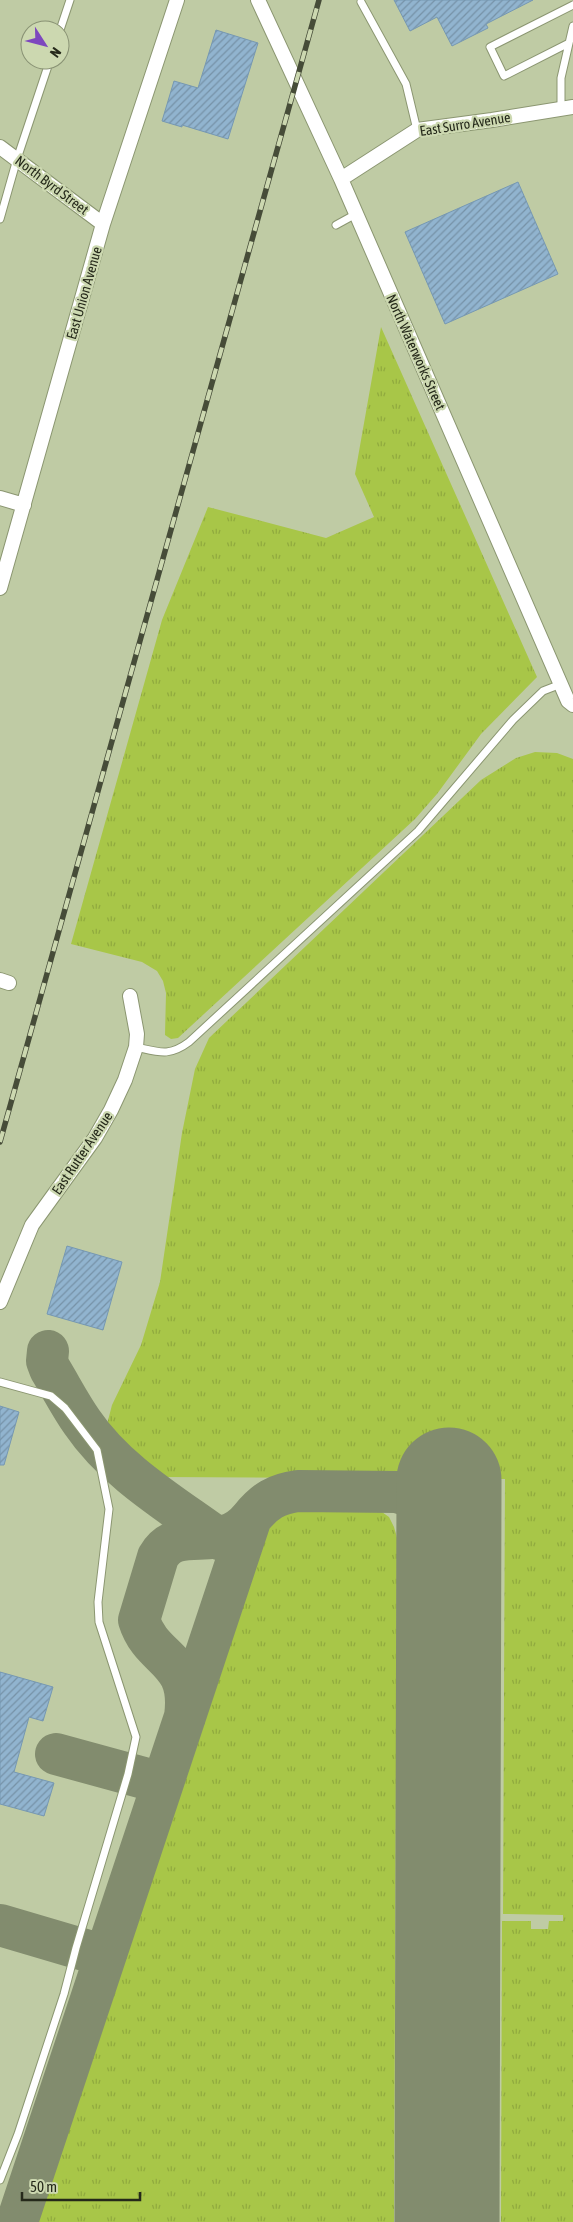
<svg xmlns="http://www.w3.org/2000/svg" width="573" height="2222" viewBox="0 0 573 2222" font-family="'Asap Condensed',sans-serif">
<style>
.grass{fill:url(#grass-tufts)}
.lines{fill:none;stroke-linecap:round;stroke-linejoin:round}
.taxiway{stroke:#828c6e;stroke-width:42}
.runway{stroke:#828c6e;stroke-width:105}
.building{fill:url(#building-hatch);stroke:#7698b2}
.service-casing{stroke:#8b9671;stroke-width:9}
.minor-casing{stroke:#8b9671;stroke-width:16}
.service{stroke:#fff;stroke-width:7}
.minor{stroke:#fff;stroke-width:14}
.rail-casing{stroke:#464c38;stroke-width:5.5}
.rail{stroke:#ccd8b0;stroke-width:4;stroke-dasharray:11;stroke-linecap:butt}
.labels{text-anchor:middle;stroke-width:4.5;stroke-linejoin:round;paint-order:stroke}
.street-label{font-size:14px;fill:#25291a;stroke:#ccd8b0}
</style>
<defs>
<pattern id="grass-tufts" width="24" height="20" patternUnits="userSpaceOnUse" patternTransform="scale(1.25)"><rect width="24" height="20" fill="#a8c648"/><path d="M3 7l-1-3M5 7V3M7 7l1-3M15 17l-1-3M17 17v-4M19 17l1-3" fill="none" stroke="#90aa3e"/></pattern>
<pattern id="building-hatch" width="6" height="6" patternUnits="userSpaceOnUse" patternTransform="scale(1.25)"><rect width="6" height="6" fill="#91b4cf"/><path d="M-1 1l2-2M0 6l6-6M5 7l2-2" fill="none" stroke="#7692a7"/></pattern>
</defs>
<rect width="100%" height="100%" fill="#bfcba4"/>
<path class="grass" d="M381,327l156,350 -56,57 -44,60 -22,25 -237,219 -7,1 -6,-4 1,-42 -3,-12 -6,-10 -15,-9 -71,-18 91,-324 46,-113 118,31 48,-21 -19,-43z
M535,752l22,1 16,6v1463h-72l1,-301h29v8h17l1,-8h14v-6l-60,-1 2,-435 -347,-2c-21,-10 -36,-29 -53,-45l7,-27 29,-60 19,-63 22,-149 13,-64 14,-31 272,-258 35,-22z
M285,1504l87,1 17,12 5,10 3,11 -3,684h-364l230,-697 14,-17z"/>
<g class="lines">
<path class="taxiway" d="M48,1351l-1,10 3,8c11,18 20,36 32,53 34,50 89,82 137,117
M185,1717c8,-60 -33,-55 -46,-97l19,-63c20,-36 62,0 93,-39
M56,1754l106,29
M0,1925l105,31
M17,2222l234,-704c14,-17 25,-24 47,-27l99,1c25,6 41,23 52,46"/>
<path class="runway" d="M447,2222l2,-742"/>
</g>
<path class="building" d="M394,0h139l-47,24 2,4 -36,18 -15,-29 -27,14z
M216,30l42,13 -30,96 -46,-14v2l-20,-6 12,-40 24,7z
M518,182l40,92 -113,50 -40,-92z
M67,1246l55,16 -19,68 -56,-16z
M0,1406l19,6 -15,53h-4z
M0,1672l53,15 -10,34 -14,-4 -15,55 40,11 -10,33 -44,-12z"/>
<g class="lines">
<g class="service-casing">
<path id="service" d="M361,2l45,82 11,46
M60,30l10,-30
M567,44l-63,32 -14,-29 83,-42
M561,109v-31l12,-52
M0,219l17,-60 33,-99
M336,225l20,-11
M136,1047c23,5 33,10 53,-5l229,-211 95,-111 30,-29 18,-7
M0,1382l51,14 14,12 32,42 12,59 -11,93 1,20 37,115 -8,37 -52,174 -12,46 -46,140 -18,46"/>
</g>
<g class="minor-casing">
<path id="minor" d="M258,0l83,179 227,522 5,4
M0,147l103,77
M341,179l76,-49 75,-10 81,-13
M0,498l24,7
M0,588l103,-364 74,-224
M0,980l9,3
M0,1302l32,-77 63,-87 16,-28 14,-30 11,-33 1,-13 -7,-38"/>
</g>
<use href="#service" class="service"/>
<use href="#minor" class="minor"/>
<g class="rail-casing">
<path id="rail" d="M0,1142l319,-1142"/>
</g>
<use href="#rail" class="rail"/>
</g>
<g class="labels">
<g class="street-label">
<text transform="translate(465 124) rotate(-9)" y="5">East Surro Avenue</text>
<text transform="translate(52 185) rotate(37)" y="5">North Byrd Street</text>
<text transform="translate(84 293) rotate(-74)" y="5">East Union Avenue</text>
<text transform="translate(416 352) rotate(66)" y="5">North Waterworks Street</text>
<text transform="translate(82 1153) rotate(-56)" y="5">East Rutter Avenue</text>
</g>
</g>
<g transform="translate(45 45) rotate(126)"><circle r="24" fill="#ccd8b0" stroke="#899274"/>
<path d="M0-4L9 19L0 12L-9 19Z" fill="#7d47be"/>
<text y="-8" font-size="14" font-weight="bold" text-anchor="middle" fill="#25291a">N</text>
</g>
<path d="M22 2192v8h118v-8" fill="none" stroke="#25291a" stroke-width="2.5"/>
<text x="30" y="2192" font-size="15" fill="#25291a" stroke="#ccd8b0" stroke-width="4" paint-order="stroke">50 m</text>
</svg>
